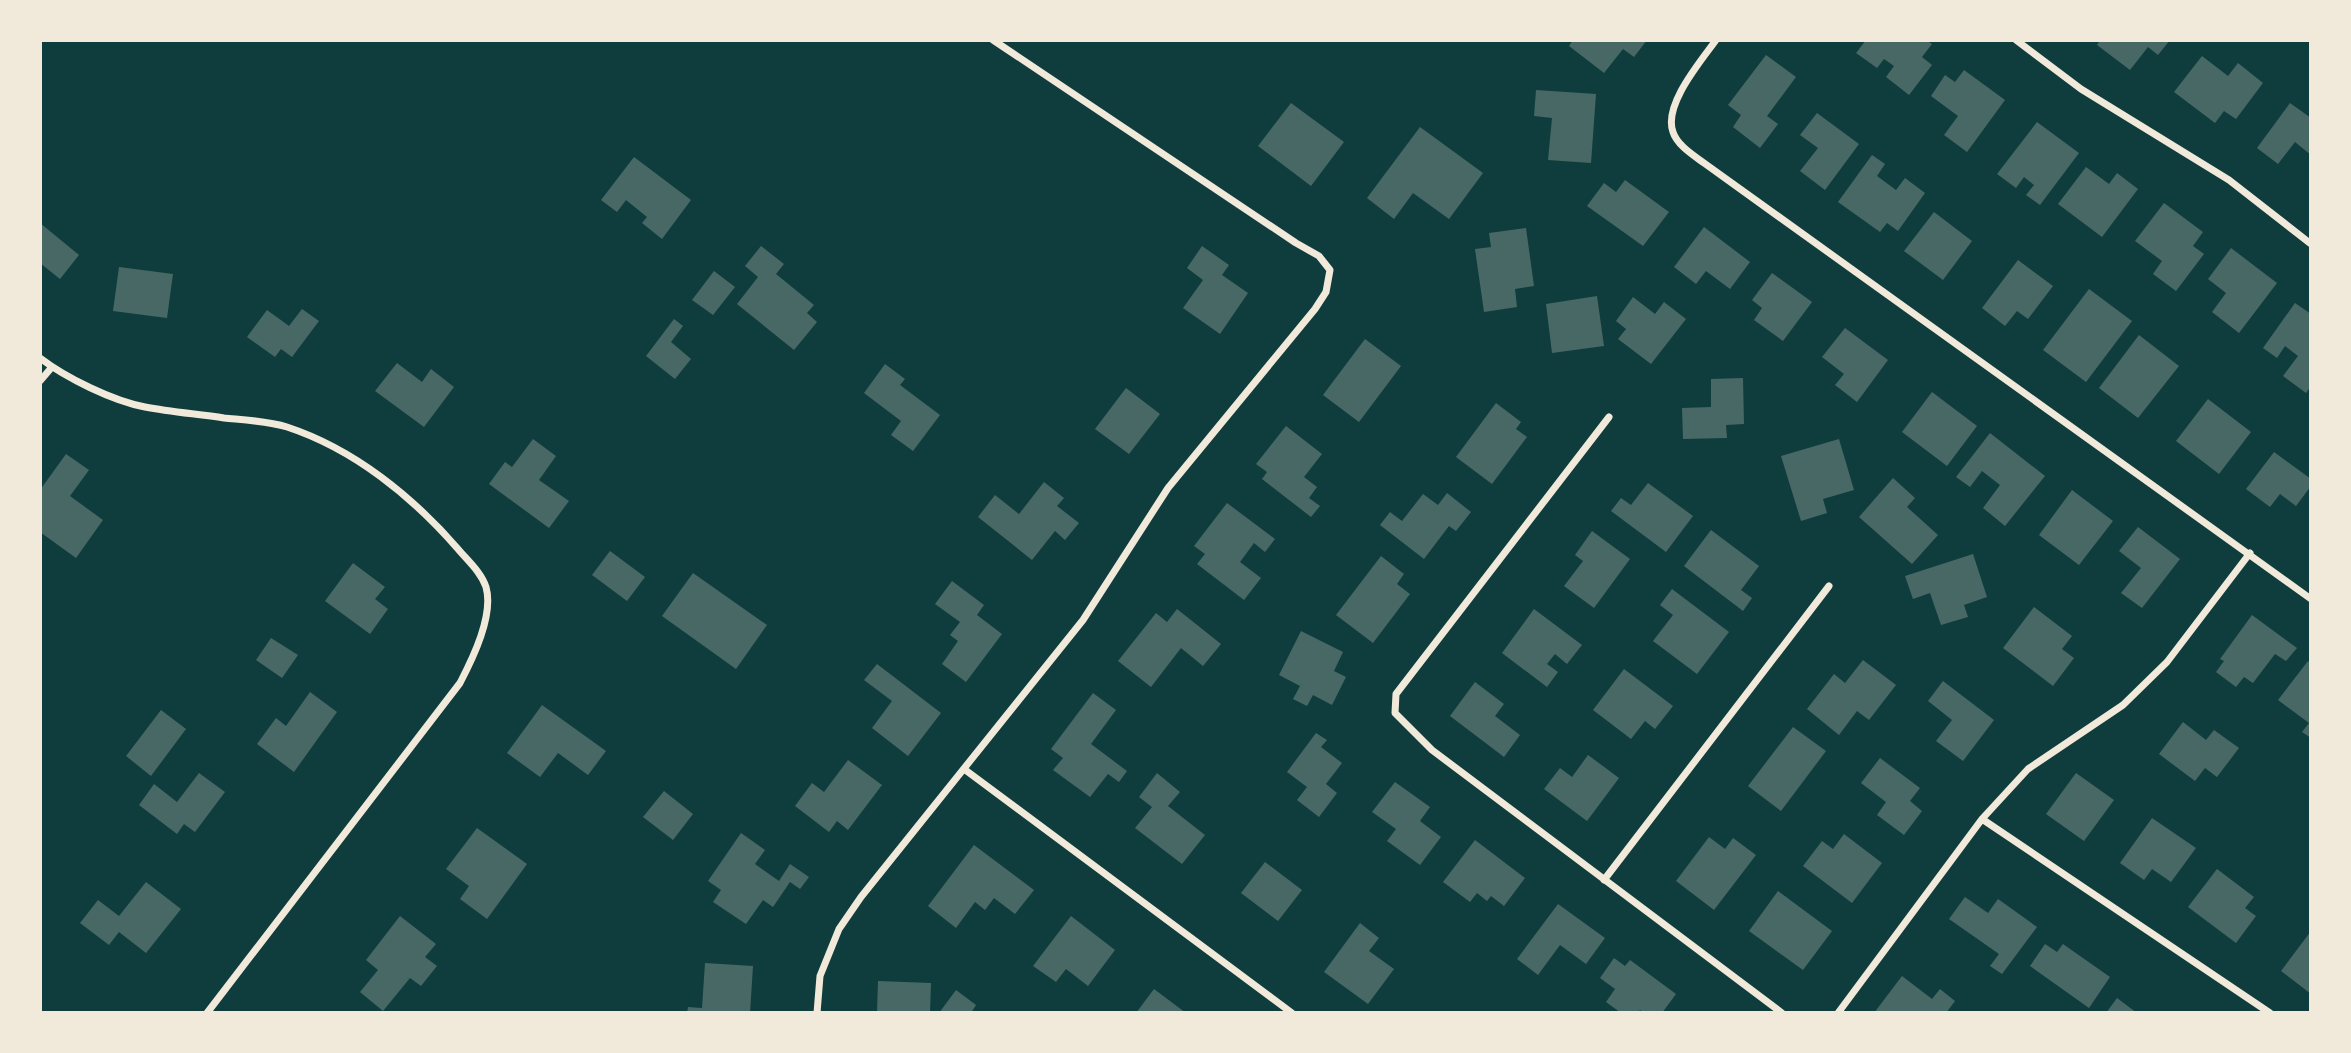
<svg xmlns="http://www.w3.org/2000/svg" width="2351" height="1053" viewBox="0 0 2351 1053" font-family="Montserrat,sans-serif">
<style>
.building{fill:#486865}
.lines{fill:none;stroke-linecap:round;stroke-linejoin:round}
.minor{stroke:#f1e9da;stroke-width:7}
</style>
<rect width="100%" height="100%" fill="#0f3d3e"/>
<path class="building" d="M1573,40h74l-13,17 -11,-8 -19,24 -35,-27z
M1866,40h60l6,4 -10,13 10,8 -23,30 -23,-18 8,-11 -10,-7 -7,9 -21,-15z
M2100,40h70l-12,15 -10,-8 -18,23 -33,-25z
M1766,55l30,22 -29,39 11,8 -18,24 -27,-21 8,-12 -13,-10z
M2202,56l26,20 10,-13 25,20 -27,36 -12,-8 -9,12 -41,-31z
M1964,70l41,30 -38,52 -23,-17 14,-19 -27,-20 14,-21 10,7z
M1536,90l60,4 -5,69 -43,-3 4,-42 -18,-2z
M1291,103l53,39 -33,44 -53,-40z
M2290,103l21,15v37l-16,-13 -17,22 -21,-16z
M1817,113l42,31 -34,46 -25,-19 18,-23 -18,-13z
M2037,122l42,31 -39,52 -14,-10 8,-10 -10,-8 -8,11 -19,-14z
M1420,127l63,46 -34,46 -36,-26 -19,26 -27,-21z
M1872,155l13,9 -8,12 19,14 9,-12 20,15 -27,38 -11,-8 -7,9 -42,-30z
M634,157l57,43 -29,39 -20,-16 5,-6 -21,-17 -9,12 -16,-12z
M2086,167l23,17 8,-11 21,16 -36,48 -44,-33z
M1625,180l44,32 -26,34 -56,-40 17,-23 12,9z
M2164,203l39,29 -10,14 11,8 -28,37 -23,-17 9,-13 -27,-20z
M1934,212l38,29 -29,39 -39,-29z
M40,223l39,32 -19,24 -20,-16z
M1704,227l46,35 -20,27 -24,-18 -10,13 -22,-17z
M1526,228l8,58 -19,3 2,18 -33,5 -9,-63 16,-2 -2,-14z
M761,246l23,18 -8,10 38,31 -7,8 10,9 -23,28 -57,-46 21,-27 -13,-11z
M1202,246l27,19 -7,10 26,18 -28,41 -37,-26 20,-28 -16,-12z
M2231,248l46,35 -38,50 -27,-21 14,-19 -18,-14z
M2018,260l35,26 -25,33 -11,-8 -12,15 -23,-18z
M119,267l54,7 -6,44 -54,-7z
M714,271l21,16 -22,28 -21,-15z
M1772,273l40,29 -29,39 -29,-21 8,-12 -10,-8z
M2089,289l43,32 -46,61 -43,-32z
M1597,296l7,50 -52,7 -6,-49z
M1633,297l22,17 9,-12 22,17 -35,45 -33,-25 8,-10 -10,-8z
M2295,303l16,11v72l-5,7 -23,-17 15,-20 -13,-10 -8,12 -14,-10z
M302,309l17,12 -27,36 -11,-8 -6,8 -28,-20 20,-27 22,16z
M674,319l9,7 -12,16 20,17 -16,20 -29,-23z
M1845,328l43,32 -31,42 -22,-17 9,-11 -22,-17z
M2139,335l40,31 -41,52 -39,-30z
M1365,339l36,27 -42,56 -36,-27z
M397,363l25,19 9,-13 23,18 -30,40 -49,-36z
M885,364l20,15 -5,6 40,30 -27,36 -22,-16 10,-14 -37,-28z
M1743,378l1,46 -18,1 1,13 -44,1 -1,-31 29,-1v-28z
M1126,388l34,26 -31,40 -34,-25z
M1932,392l45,34 -30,40 -45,-34z
M2208,399l43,33 -32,42 -43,-33z
M1496,403l25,19 -5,7 11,8 -35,47 -36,-27z
M1286,426l36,28 -18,23 13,10 -8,11 11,8 -9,11 -49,-38 5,-7 -11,-8z
M1990,433l55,43 -40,50 -22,-18 17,-23 -18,-14 -12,16 -14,-10z
M533,439l23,17 -17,24 30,21 -20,27 -60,-44 16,-22 7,5z
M1839,439l15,51 -31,9 4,14 -26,8 -20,-65z
M2274,452l37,27v7l-15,20 -16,-12 -10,13 -24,-18z
M66,454l23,16 -19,26 33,24 -27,38 -36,-26v-42z
M1893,478l22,20 -8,9 31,28 -26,29 -53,-47z
M1044,482l20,16 -7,8 22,17 -14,17 -10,-9 -23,29 -54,-43 17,-22 24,19z
M1648,483l45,33 -27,36 -55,-41 10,-13 10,7z
M2072,490l41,31 -34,44 -40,-30z
M1447,493l24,19 -15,19 -7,-5 -25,33 -44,-34 10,-13 12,9 21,-27 15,11z
M1227,503l48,36 -10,13 -11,-9 -14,19 21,16 -17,22 -47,-36 8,-10 -11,-8z
M2138,527l42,32 -38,49 -21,-15 20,-25 -22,-17z
M1711,530l48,36 -18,24 11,8 -9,13 -59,-45z
M1592,531l38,28 -36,49 -30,-22 19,-25 -8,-6z
M610,551l35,26 -18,24 -35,-26z
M1973,554l14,43 -23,8 4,12 -27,8 -11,-32 -17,6 -8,-23z
M1381,556l23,18 -7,10 13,10 -37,49 -37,-28z
M353,563l32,24 -10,12 13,10 -18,25 -45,-33z
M693,573l74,52 -31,44 -74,-53z
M952,581l32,24 -7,10 25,19 -36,48 -24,-18 16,-23 -8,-6 10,-13 -25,-18z
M1672,589l57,43 -32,42 -44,-33 20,-26 -13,-10z
M2034,607l38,29 -10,13 12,9 -21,28 -50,-38z
M1177,609l44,35 -18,22 -22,-18 -30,39 -33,-26 38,-48 11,9z
M1534,609l48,36 -15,19 -12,-10 -8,10 11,8 -11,15 -45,-34z
M2252,615l45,33 -11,13 -11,-7 -22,29 -9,-6 -8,10 -20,-15 8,-11 -4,-2z
M1301,631l42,21 -9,19 12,6 -14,28 -19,-10 -6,11 -14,-7 7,-13 -21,-11z
M271,638l27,17 -16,23 -26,-18z
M1863,660l33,25 -27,35 -12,-9 -18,24 -32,-26 27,-35 11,9z
M2308,661l3,2v75l-9,-6 7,-9 -31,-23z
M877,664l64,49 -33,43 -36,-28 20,-27 -28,-21z
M1624,669l49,37 -18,23 -10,-8 -14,18 -38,-29z
M1943,681l51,39 -31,41 -27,-20 16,-21 -24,-19z
M1475,682l29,22 -9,12 25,19 -16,22 -54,-41z
M310,692l27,20 -43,60 -37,-28 19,-26 10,8z
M1093,693l23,17 -25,34 36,27 -8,11 -11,-8 -18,23 -37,-27 10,-12 -12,-9z
M542,705l64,46 -18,24 -30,-22 -18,24 -33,-24z
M161,710l25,19 -35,47 -25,-20z
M2183,722l23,18 8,-10 25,18 -22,29 -12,-9 -10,13 -36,-27z
M1793,727l33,24 -45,60 -33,-25z
M1316,733l11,7 -6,7 21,16 -16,21 11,9 -18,24 -22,-17 10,-13 -20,-15z
M1588,755l31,23 -32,43 -43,-32 16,-21 12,9z
M1880,758l40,30 -10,13 12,10 -18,24 -27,-20 9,-13 -25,-19z
M848,760l34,25 -34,45 -11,-9 -8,11 -34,-26 17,-23 12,9z
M199,773l26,19 -30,40 -11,-8 -7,10 -38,-29 15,-21 23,18z
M1157,773l23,19 -12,14 37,29 -23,29 -47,-36 17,-21 -13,-10z
M2076,773l38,27 -30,41 -38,-27z
M1395,782l35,25 -10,14 21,16 -21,28 -33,-24 9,-12 -24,-17z
M664,791l29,23 -20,26 -30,-23z
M2152,818l44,30 -25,34 -19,-13 -8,11 -24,-17z
M477,828l50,36 -40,55 -27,-20 9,-13 -23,-17z
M741,833l24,17 -10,14 24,17 11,-17 19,13 -9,12 -10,-7 -17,25 -10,-7 -17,24 -33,-22 8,-12 -13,-9z
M1844,834l38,29 -30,40 -49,-37 19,-25 11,8z
M1709,837l16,12 8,-11 23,17 -42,55 -38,-29z
M1475,840l50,38 -21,28 -13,-10 -4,5 -10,-8 -7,9 -27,-20z
M974,845l60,45 -19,24 -21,-16 -9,12 -10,-8 -19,26 -28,-22z
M1265,862l37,28 -24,31 -37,-28z
M2217,869l37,28 -9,11 11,8 -20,27 -48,-36z
M146,882l35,27 -35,44 -27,-21 -10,13 -29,-22 18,-23 21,16z
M1778,891l54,40 -29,39 -54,-39z
M1965,897l23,16 10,-14 39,28 -35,47 -12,-8 9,-12 -50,-35z
M1558,904l47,34 -19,26 -26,-19 -22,30 -21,-16z
M400,916l36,28 -11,13 12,9 -16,20 -11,-8 -27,33 -23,-19 18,-22 -12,-10z
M1071,916l44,34 -27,36 -22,-17 -10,13 -23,-16z
M1360,923l19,15 -10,13 25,18 -26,35 -44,-32z
M2311,931v63l-30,-23z
M2045,944l12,8 6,-8 47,33 -21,31 -59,-42z
M1614,958l11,8 5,-6 46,34 -14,19h-18l-4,-3 -2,3h-17l-15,-11 9,-13 -15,-11z
M705,963l48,3 -3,47h-63l1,-6 14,1z
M1902,976l30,23 8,-10 15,12 -9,12h-72z
M878,981l53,2 -1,30h-53z
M1154,989l32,24h-50z
M956,990l20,15 -5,8h-32z
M2117,998l20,15h-31z"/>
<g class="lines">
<path class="minor" d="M1716,40c-15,21 -53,65 -43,92 4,13 20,23 31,31l607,436
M2016,40l65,49 148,91 82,64
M40,358c26,20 73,43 105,49 26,5 53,7 79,11 21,2 44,3 63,9 67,22 126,70 171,122 10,12 23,23 28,38 8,28 -13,71 -26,96l-253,330
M40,381l12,-14
M1609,417l-213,277 -1,19 37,37 350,263
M964,769l328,244
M1982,819l288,194
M1604,880l225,-294
M817,1013l3,-37 19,-47 22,-32 222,-277 85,-132 147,-179 11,-17 4,-22 -11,-14 -23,-13 -303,-203
M1838,1013l144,-194 46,-50 95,-64 44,-43 83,-109"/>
</g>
<rect width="2351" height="1053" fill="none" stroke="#f1e9da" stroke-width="84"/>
</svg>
